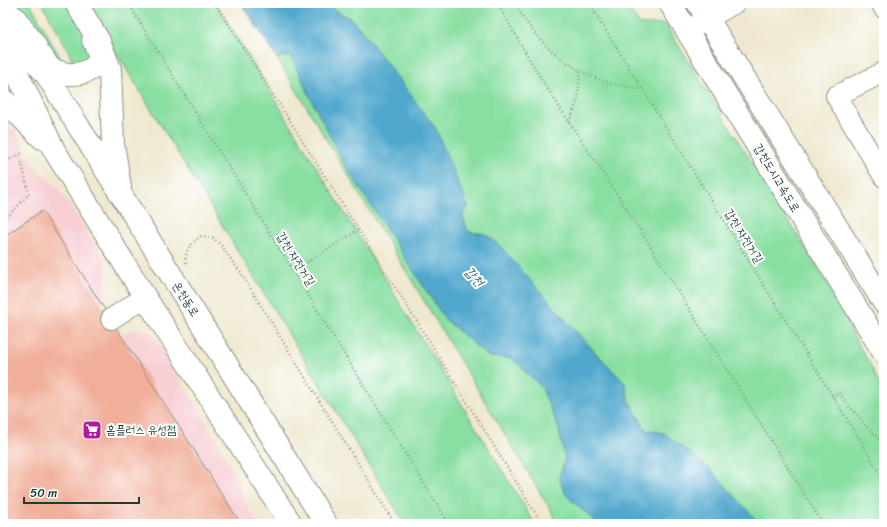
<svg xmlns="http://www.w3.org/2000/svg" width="887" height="527" viewBox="0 0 887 527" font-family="Sriracha,'Poor Story',sans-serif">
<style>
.built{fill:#f7cfd4}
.green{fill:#89dfa2;stroke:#548e6b}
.water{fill:#51a8ce;stroke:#387281}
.building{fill:#f1af9a}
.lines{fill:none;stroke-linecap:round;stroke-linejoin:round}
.minor-casing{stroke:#879282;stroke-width:22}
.major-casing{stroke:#879282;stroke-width:24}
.path{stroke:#879282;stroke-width:2.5;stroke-dasharray:1 3;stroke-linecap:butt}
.minor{stroke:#fff;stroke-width:20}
.major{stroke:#fff;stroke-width:22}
.labels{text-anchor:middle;stroke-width:4;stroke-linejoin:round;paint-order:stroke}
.street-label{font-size:12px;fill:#1f3d34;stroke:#fff}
.poi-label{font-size:12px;fill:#1f3d34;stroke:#fff;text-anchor:start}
.water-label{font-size:13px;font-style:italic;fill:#30626a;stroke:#fff}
</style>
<rect width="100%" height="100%" fill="#fff"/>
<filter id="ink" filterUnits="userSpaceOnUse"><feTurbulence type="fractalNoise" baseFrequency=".025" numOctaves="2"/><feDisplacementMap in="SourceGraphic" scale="8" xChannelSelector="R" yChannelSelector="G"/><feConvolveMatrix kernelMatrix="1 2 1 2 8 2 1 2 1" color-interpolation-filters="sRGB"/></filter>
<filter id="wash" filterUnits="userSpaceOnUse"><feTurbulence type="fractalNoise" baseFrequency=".012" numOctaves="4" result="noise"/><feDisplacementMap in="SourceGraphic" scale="16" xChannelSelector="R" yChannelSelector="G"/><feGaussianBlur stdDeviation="0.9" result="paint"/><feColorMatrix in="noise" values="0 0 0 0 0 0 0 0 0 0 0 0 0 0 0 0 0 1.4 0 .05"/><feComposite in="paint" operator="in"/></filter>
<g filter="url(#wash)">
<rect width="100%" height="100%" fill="#efe8cf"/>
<path class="built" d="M3,117l11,12 19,36 25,23 48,73v30l-5,12 20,32 15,-7 14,3 62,101 21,38 14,37 11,17h-255z"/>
<path class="green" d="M11,3h19l35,63 -15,-13z
M42,3h26l19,31 5,23 -17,10 -7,-17z
M86,3h130l319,521h-130z
M328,3h298l14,22 25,-1 180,287 7,23 19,32 13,29v40l-3,-1 3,5v85h-124l-52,-57 -44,-34 -18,-3 -17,-29 -4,-18 -26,-27 -114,-122 -17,-2 -32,-103 -73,-97 -13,-14 -18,-9z
M291,56l24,51 33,63 97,149 44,38 23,1 30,30 17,41 6,30 -6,19 7,17 32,29h-39l-282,-466z"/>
<path class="water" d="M241,3h87l4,6 18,9 13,14 73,97 32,78 -6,9 6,16 17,2 12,9 101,113 27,27 4,18 17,29 18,3 44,34 52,57h-162l-32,-29 -7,-17 6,-19 -6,-30 -17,-41 -30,-30 -23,-1 -44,-38 -97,-149 -33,-63 -24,-51 -14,2z"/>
<g id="blocks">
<path class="building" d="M42,211l199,313h-238v-287z"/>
</g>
</g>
<g filter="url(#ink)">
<use href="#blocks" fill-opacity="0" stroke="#879282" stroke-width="1"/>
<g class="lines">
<g class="minor-casing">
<path id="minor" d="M881,3l3,5
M688,30l47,-27
M884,72l-48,24 48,81
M111,319l34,-22"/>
</g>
<g class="major-casing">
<path id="major" d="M76,3l23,38 11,28 3,75 7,43
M670,3l214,350
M698,3l186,300
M3,9l12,9 21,29
M3,41l4,-5 6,1 33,37 280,450
M3,44l51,106 91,147 146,227
M41,55l10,15c7,1 15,5 22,4 10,0 28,-6 26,-19 -1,-5 -4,-10 -6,-15
M3,99l39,39"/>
</g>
<path class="path" d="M128,3l321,521
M215,3l216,341 111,180
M497,3l44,76 91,138 191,307
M515,3c19,39 59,72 102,82 8,2 17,3 25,4
M589,3l295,476
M569,122l9,-23 2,-29
M3,163l21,-11
M3,219l5,-3 21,-22 -9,-39
M186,263c-2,-13 5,-19 15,-27l12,2 8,7 20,28 154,251
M293,271l65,-41
M832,396l7,-3 26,32 19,19"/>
<use href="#minor" class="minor"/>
<use href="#major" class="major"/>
</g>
</g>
<defs>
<g id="supermarket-square" transform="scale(1)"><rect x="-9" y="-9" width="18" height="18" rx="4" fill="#b5179e" stroke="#fff"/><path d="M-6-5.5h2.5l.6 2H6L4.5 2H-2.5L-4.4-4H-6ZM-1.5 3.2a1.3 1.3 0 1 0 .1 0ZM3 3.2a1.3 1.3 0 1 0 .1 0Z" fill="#fff"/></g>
</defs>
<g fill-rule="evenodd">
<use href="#supermarket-square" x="92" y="430"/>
</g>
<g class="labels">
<g class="street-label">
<text transform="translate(777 178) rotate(59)" y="4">갑천도시고속도로</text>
<text transform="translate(744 236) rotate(58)" y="4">갑천 자전거길</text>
<text transform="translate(296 259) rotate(58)" y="4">갑천 자전거길</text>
<text transform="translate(186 299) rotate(58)" y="4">온천동로</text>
</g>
<g class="poi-label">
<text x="106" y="434">홈플러스 유성점</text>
</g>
<g class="water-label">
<text transform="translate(475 276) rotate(49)" y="5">갑천</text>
</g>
</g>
<rect width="887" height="527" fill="none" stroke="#fff" stroke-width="16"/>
<path d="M24 497v6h115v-6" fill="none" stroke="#1f3d34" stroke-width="2"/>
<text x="30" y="497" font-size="12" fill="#1f3d34" stroke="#ffffff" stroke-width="3" paint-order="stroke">50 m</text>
</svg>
